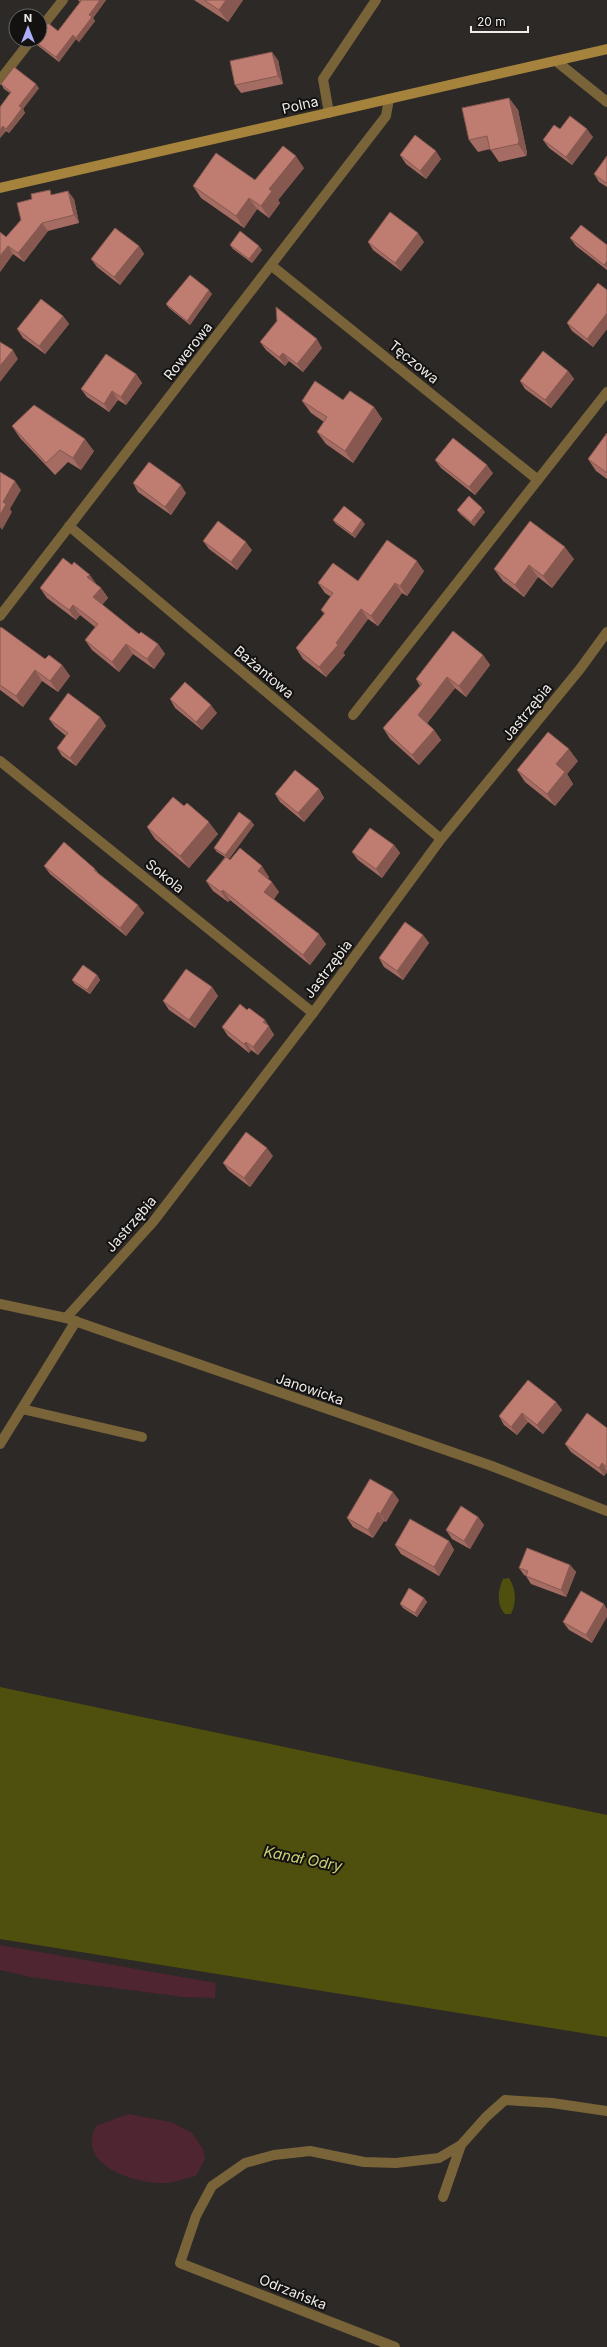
<svg xmlns="http://www.w3.org/2000/svg" width="607" height="2347" viewBox="0 0 607 2347" font-family="Inter,sans-serif">
<style>
.green{fill:#4e2531}
.water{fill:#4f500d}
.lines{fill:none;stroke-linecap:round;stroke-linejoin:round}
.lane{stroke:#796339;stroke-width:10}
.street{stroke:#796339;stroke-width:10}
.secondary{stroke:#a5833c;stroke-width:10}
.wall{fill:#a46c62}
.shaded-wall{fill:#865850}
.building{fill:#bf7d72;stroke:#865850}
.labels{text-anchor:middle;stroke-width:4;stroke-linejoin:round;paint-order:stroke}
.street-label{font-size:14px;fill:#eeebe9;stroke:#131211}
.water-label{font-size:15px;font-style:italic;fill:#cccf73;stroke:#131211}
</style>
<rect width="100%" height="100%" fill="#2c2926"/>
<path class="green" d="M0,1945l216,38 -1,15 -32,-1 -153,-20 -30,-7z
M128,2114l43,8 21,11 11,16 2,10 -9,17c-10,2 -21,7 -31,7 -29,1 -90,-17 -69,-57z"/>
<path class="water" d="M509,1578c7,11 8,24 2,36h-6c-9,-10 -7,-24 -2,-35z
M0,1687l607,128v222l-607,-98z"/>
<g class="lines">
<path class="lane" d="M40,29l23,-29
M0,80l31,-40
M66,1318l87,-96 160,-209
M22,1409l120,28
M0,1444l76,-123
M443,2197l18,-52
M395,2347l-215,-84 16,-47 16,-30 33,-23 29,-8 36,-4 54,11 32,1 43,-5 22,-13 25,-28 19,-17 47,3 55,8"/>
<path class="street" d="M556,61l51,41
M329,113l-6,-34 53,-79
M272,266l266,214
M69,526l372,313
M0,616l386,-500 3,-17
M353,715l254,-323
M0,761l313,252 128,-174 139,-170 27,-37
M0,1304l66,14 423,147 118,46"/>
<path class="secondary" d="M0,188l607,-139"/>
</g>
<path class="wall" d="M78,0h28l-13,18 2,3 -16,21 -3,-3 -17,23 -22,-17 -3,-4 24,-10 22,-29z
M194,0h49l-15,22z
M278,60l5,24 -42,9 -6,-8z
M1,84l38,4 -16,21 2,4 -16,20 -3,-2 -6,7 10,-45 -6,-4z
M509,98l9,12 9,43 -1,3 -27,6 -9,-13 -12,3 -9,-12z
M560,129l33,8 -21,28 -23,-17 -6,-8z
M400,155l41,4 -15,20 -20,-15z
M607,156v31l-8,-5 -5,-8z
M304,168l-26,32 2,3 -11,15 -12,-9 -13,19 -43,-30 -8,-12 62,-6z
M53,194l21,5 5,24 -31,8 -24,31 -11,-8 -13,18 6,-35z
M570,238l37,7v25l-31,-24z
M368,242h56l-23,29 -28,-21z
M230,245l32,5 -10,13 -19,-14z
M139,246l5,8 -24,31 -23,-18 -6,-8z
M607,290v39l-14,18 -21,-16 -5,-8z
M212,294l-22,31 -21,-17 -3,-4z
M63,316l6,8 -24,30 -22,-16 -6,-9z
M260,342l62,6 -19,24 -14,-11 -4,5 -19,-16z
M568,371l6,8 -23,29 -26,-19 -5,-8z
M136,374l6,9 -16,22 -8,-5 -9,12 -22,-15 -6,-8z
M343,400l31,7 8,12 -29,44 -27,-19 -9,-12 7,-10 -13,-9 -9,-12z
M12,426l82,25 -13,19 -13,-8 -13,13 -35,-37z
M607,433v46l-11,-8 -8,-12z
M435,460l58,13 -18,22 -34,-27z
M133,483l53,10 -15,22 -33,-23z
M457,510l28,2 -11,14 -14,-12z
M333,520l32,4 -10,14 -19,-14z
M203,541l49,9 -15,20 -28,-21z
M574,559l-22,29 -14,-11 -14,20 -21,-16 -9,-12z
M424,571l-17,25 -5,-3 -24,33 -10,-7 -25,34 2,2 -19,22 -23,-18 -7,-11 28,-34 -3,-4 10,-13 -6,-4 -7,-10 40,-2z
M96,584l5,4 7,10 -6,7 37,29 19,10 7,10 -11,15 -21,-15 -14,18 -27,-22 -7,-10 10,-13 -15,-12 -4,5 -29,-22 -7,-10z
M0,628l45,31 17,6 8,11 -12,16 -16,-11 -19,26 -23,-17z
M483,655l7,10 -24,32 -11,-9 -28,35 7,7 7,10 -22,25 -29,-26 -7,-11 37,-42 -4,-7z
M170,699l47,14 -15,17 -27,-22z
M100,717l6,9 -30,40 -14,-10 -5,-8 9,-12 -11,-9 -6,-8z
M578,761l-11,13 6,10 -18,22 -30,-24 -8,-12z
M319,789l5,9 -20,24 -24,-20 -5,-8z
M184,806l34,28 -29,34 -34,-29 -8,-12z
M251,821l3,4 -25,34 40,18 -1,2 11,13 -5,7 52,45 -16,21 -80,-65 -2,2 -15,-11 -7,-10 19,-24 -8,-5 -3,-4z
M394,845l6,8 -18,25 -24,-18 -6,-8z
M44,866l51,3 4,5 45,39 -18,23 -76,-62z
M423,935l6,8 -26,37 -19,-13 -5,-9z
M97,975l3,5 -10,14 -15,-10 -3,-4z
M212,987l6,9 -23,32 -26,-18 -6,-9z
M247,1010l18,10 9,15 -16,20 -7,-5 -2,3 -21,-17 -6,-9z
M273,1156l-23,31 -21,-16 -6,-8z
M556,1402l6,8 -19,24 -15,-12 -11,13 -13,-10 -5,-9z
M607,1428v44l-3,4 -33,-24 -6,-8z
M399,1500l-13,22 -2,-1 -11,17 -20,-11 -6,-9z
M478,1517l6,8 -14,24 -18,-10 -6,-9z
M449,1541l5,9 -15,26 -38,-22 -6,-9z
M570,1565l6,7 -10,25 -35,-13 -5,-8 -2,-1 -5,-7z
M581,1591l11,52 -23,-13 -6,-8z
M424,1598l3,4 -10,15 -14,-9 -3,-4z"/>
<path class="shaded-wall" d="M100,0h6l-13,18 2,3 -16,21 -3,-4 13,-23z
M226,0h17l-15,22 -9,-12z
M73,35l3,4 -17,23 -3,-5z
M272,52l6,8 5,24 -5,-8z
M36,84l3,4 -16,21 2,4 -16,20 -3,-4 13,-23z
M509,98l9,12 9,43 -1,3 -8,-12z
M3,126l3,5 -6,7v-8z
M587,129l6,8 -21,28 -6,-8z
M436,151l5,8 -15,20 -6,-8z
M296,156l8,12 -26,32 2,3 -11,15 -8,-12 8,-17z
M68,191l6,8 5,24 -5,-8z
M249,198l8,11 -13,19 -8,-12z
M42,223l6,8 -24,31 -6,-9z
M418,233l6,9 -23,29 -6,-8z
M8,246l5,8 -13,18v-16z
M139,246l5,8 -24,31 -6,-8z
M259,246l3,4 -10,13 -3,-4z
M607,261v7l-3,-3z
M209,290l3,4 -22,31 -3,-4z
M607,313v16l-14,18 -6,-8z
M63,316l6,8 -24,30 -6,-8z
M317,339l5,9 -19,24 -6,-8z
M13,350l5,9 -18,23v-16z
M283,353l6,8 -4,5 -6,-9z
M568,371l6,8 -23,29 -6,-8z
M136,374l6,9 -16,22 -5,-8z
M112,391l6,9 -9,12 -5,-8z
M374,407l8,12 -29,44 -8,-12z
M85,439l9,12 -13,19 -8,-12z
M487,465l6,8 -18,22 -6,-8z
M15,481l6,9 -11,19 2,3 -10,18 -2,-3v-12l3,-13z
M181,485l5,8 -15,22 -6,-8z
M482,508l3,4 -11,14 -3,-4z
M362,520l3,4 -10,14 -3,-4z
M246,542l6,8 -15,20 -6,-8z
M565,547l9,12 -22,29 -9,-12z
M417,561l7,10 -17,25 -7,-10z
M529,565l9,12 -14,20 -9,-12z
M90,575l7,10 -10,-8z
M395,583l7,10 -24,33 -7,-10z
M101,588l7,10 -8,9 -7,-10z
M73,605l7,10 -4,5 -7,-10z
M361,609l7,10 -25,34 2,2 -19,22 -7,-10 17,-24z
M126,644l7,10 -14,18 -7,-10z
M158,644l7,10 -11,15 -7,-10z
M483,655l7,10 -24,32 -7,-11z
M62,665l8,11 -12,16 -8,-11z
M35,670l7,11 -19,26 -7,-11z
M447,677l8,11 -30,38 -7,-11z
M211,705l6,8 -15,17 -6,-8z
M100,717l6,9 -30,40 -6,-8z
M434,730l7,10 -22,25 -7,-10z
M569,749l9,12 -11,13 6,10 -18,22 -8,-12 9,-30z
M319,789l5,9 -20,24 -6,-9z
M251,821l3,4 -26,35 -3,-5z
M209,822l9,12 -29,34 -9,-12z
M394,845l6,8 -18,25 -6,-9z
M262,866l7,11 -4,4 -7,-10z
M272,882l7,10 -8,10 -7,-10z
M223,890l7,10 -2,2 -7,-10z
M138,905l6,8 -18,23 -6,-8z
M319,934l7,10 -16,21 -7,-10z
M423,935l6,8 -26,37 -6,-9z
M97,975l3,5 -10,14 -3,-4z
M212,987l6,9 -23,32 -6,-8z
M265,1020l9,15 -16,20 -5,-8 10,-25z
M246,1042l5,8 -2,3 -5,-9z
M267,1148l6,8 -23,31 -6,-9z
M556,1402l6,8 -19,24 -6,-9z
M522,1413l6,9 -11,13 -6,-8z
M602,1463l5,8v1l-3,4 -5,-8z
M393,1492l6,8 -13,22 -6,-8z
M378,1512l6,9 -11,17 -5,-8z
M478,1517l6,8 -14,24 -6,-8z
M449,1541l5,9 -15,26 -5,-9z
M570,1565l6,7 -10,25 -5,-7z
M424,1598l3,4 -10,15 -2,-4z
M604,1604l3,5v8l-15,26 -6,-8z"/>
<path class="building" d="M80,0h20l-11,15 3,2 -16,21 -3,-3 -17,22 -22,-16 1,-1h5v-6l8,-11 10,8 23,-30z
M204,0h22l-7,10z
M272,52l6,24 -43,9 -5,-24z
M14,67l22,17 -17,22 3,2 -8,11 -8,10 -3,-3 -3,4v-23l11,-15 -10,-8z
M509,98l10,43 -1,3 -28,6 -3,-14 -18,4 -7,-32z
M570,116l17,13 -21,28 -23,-17 11,-15 6,4z
M415,135l21,16 -16,20 -20,-16z
M283,146l13,10 -27,33 3,2 -11,15 -12,-8 -13,18 -43,-30 23,-33 39,27z
M607,156v26l-1,1 -12,-9z
M50,190l1,5 17,-4 6,24 -32,8 -24,30 -10,-7 -8,10v-24l6,5 15,-17 -4,-17 15,-4 -1,-5z
M390,212l28,21 -23,30 -27,-21z
M581,225l26,20v16l-3,4 -34,-27z
M115,228l24,18 -25,31 -23,-18z
M240,231l19,15 -10,13 -19,-14z
M190,275l19,15 -22,31 -21,-17z
M598,283l9,7v23l-20,26 -20,-16z
M41,299l22,17 -24,30 -22,-17z
M276,307l41,32 -20,25 -14,-11 -4,4 -19,-15 17,-21z
M0,342l13,8 -13,16z
M543,351l25,20 -23,29 -25,-19z
M106,354l30,20 -15,23 -9,-6 -8,13 -23,-15z
M315,381l28,19 7,-9 24,16 -29,44 -28,-19 10,-15 -25,-16z
M34,405l51,34 -12,19 -13,-8 -14,13 -34,-37z
M607,433v40l-19,-14z
M453,438l34,27 -18,22 -34,-27z
M149,462l32,23 -16,22 -32,-24z
M0,472l15,9 -12,21 3,2 -6,11z
M469,496l13,12 -11,14 -14,-12z
M344,506l18,14 -10,14 -19,-14z
M218,521l28,21 -15,20 -28,-21z
M530,521l35,26 -22,29 -14,-11 -14,20 -21,-16z
M387,540l30,21 -17,25 -5,-3 -24,33 -10,-7 -25,34 2,2 -19,22 -23,-19 29,-35 -4,-3 12,-17 -15,-10 15,-20 25,18z
M63,558l9,7 2,-3 16,13 -3,2 14,11 -8,9 46,37 2,-2 17,12 -11,15 -21,-15 -14,18 -27,-22 13,-16 -25,-19 -4,5 -29,-22z
M1,627l44,32 4,-4 13,10 -12,16 -15,-11 -19,26 -16,-11v-57z
M453,631l30,24 -24,31 -12,-9 -29,38 16,15 -22,25 -29,-27 39,-44 -6,-5z
M185,682l26,23 -15,17 -26,-23z
M68,693l32,24 -30,41 -13,-10 11,-15 -19,-14z
M548,732l21,17 -13,15 9,8 -18,22 -30,-24z
M295,770l24,19 -21,24 -23,-19z
M173,797l11,9 3,-3 22,19 -29,34 -33,-29z
M239,812l12,9 -26,34 -11,-7z
M370,828l24,17 -18,24 -24,-17z
M64,842l31,27 -1,1 44,35 -18,23 -76,-62z
M240,848l22,18 -4,5 14,11 -8,10 55,42 -16,21 -80,-65 -2,2 -15,-11 20,-24 4,3z
M405,922l18,13 -26,36 -18,-13z
M83,965l14,10 -10,15 -15,-10z
M186,969l26,18 -23,33 -26,-19z
M240,1004l7,6 2,-2 16,12 -2,2 6,4 -16,21 -7,-5 -2,2 -22,-17z
M246,1132l21,16 -23,30 -21,-15z
M528,1380l28,22 -19,23 -15,-12 -11,14 -12,-11z
M587,1413l20,15v39l-5,-4 -3,5 -34,-24z
M370,1479l23,13 -13,22 -2,-2 -10,18 -21,-12z
M461,1506l17,11 -14,24 -18,-11z
M410,1519l39,22 -15,26 -39,-22z
M527,1548l43,17 -9,25 -35,-14 2,-5 -9,-3z
M409,1588l15,10 -9,15 -15,-9z
M581,1591l23,13 -18,31 -23,-13z"/>
<g class="labels">
<g class="street-label">
<text transform="translate(300 105) rotate(-13)" y="5">Polna</text>
<text transform="translate(188 351) rotate(-52)" y="5">Rowerowa</text>
<text transform="translate(414 362) rotate(39)" y="5">Tęczowa</text>
<text transform="translate(264 672) rotate(40)" y="5">Bażantowa</text>
<text transform="translate(527 712) rotate(-51)" y="5">Jastrzębia</text>
<text transform="translate(165 876) rotate(39)" y="5">Sokola</text>
<text transform="translate(328 969) rotate(-53)" y="5">Jastrzębia</text>
<text transform="translate(131 1224) rotate(-49)" y="5">Jastrzębia</text>
<text transform="translate(310 1389) rotate(19)" y="5">Janowicka</text>
<text transform="translate(293 2292) rotate(22)" y="5">Odrzańska</text>
</g>
<g class="water-label">
<text transform="translate(303 1859) rotate(11)" y="5">Kanał Odry</text>
</g>
</g>
<g transform="translate(28 28)"><circle r="19" fill="#131211" stroke="#6b6967"/>
<path d="M0-3L7 15L0 10L-7 15Z" fill="#abaffb"/>
<text y="-6" font-size="11" font-weight="bold" text-anchor="middle" fill="#eeebe9">N</text>
</g>
<path d="M471 26v6h57v-6" fill="none" stroke="#eeebe9" stroke-width="2"/>
<text x="477" y="26" font-size="12" fill="#eeebe9" stroke="#131211" stroke-width="3" paint-order="stroke">20 m</text>
</svg>
